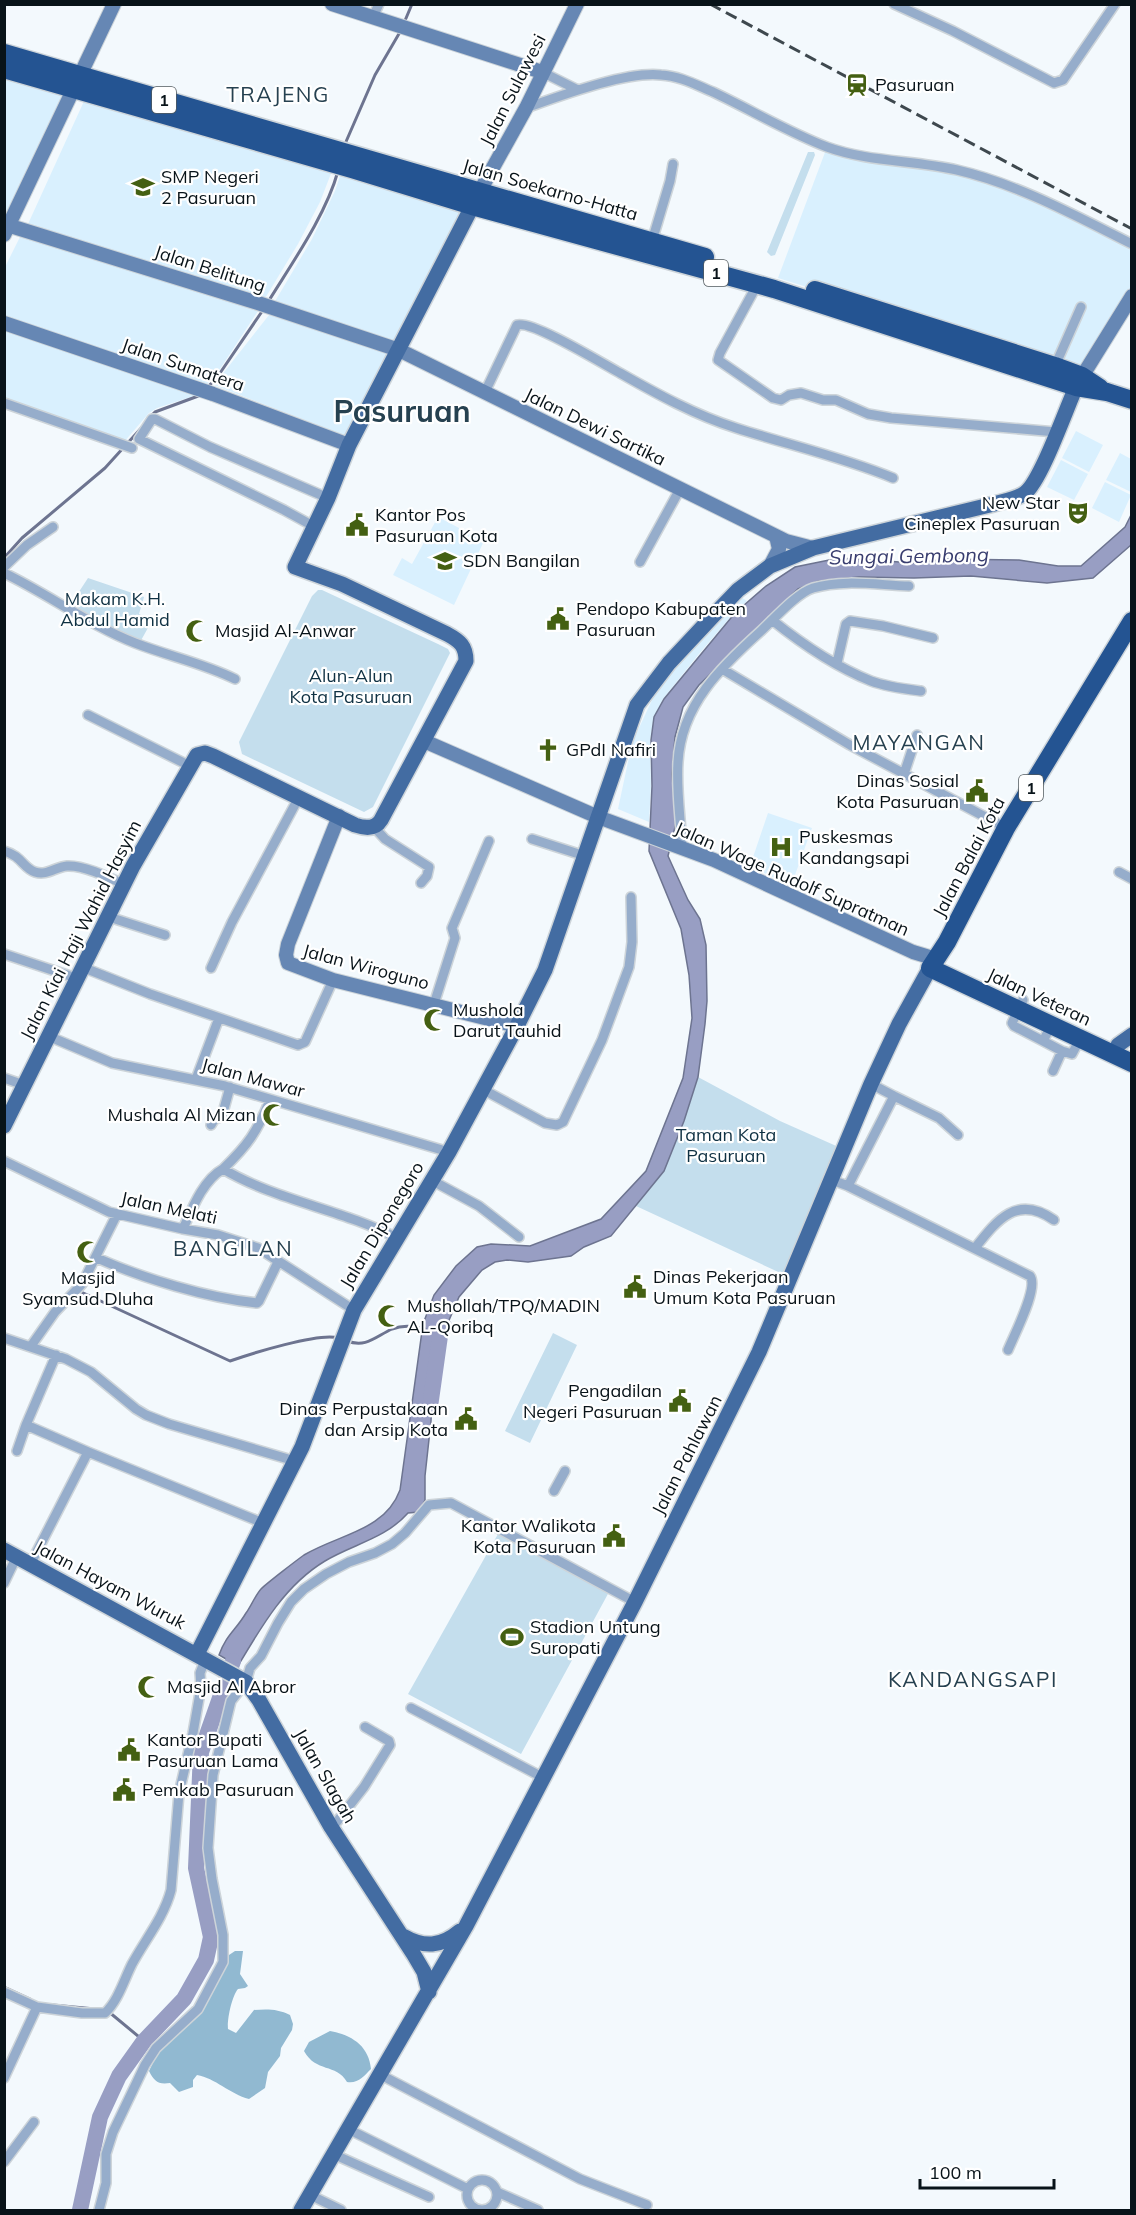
<svg xmlns="http://www.w3.org/2000/svg" width="1136" height="2215" viewBox="0 0 1136 2215" font-family="Mulish,sans-serif">
<style>
.built{fill:#d9f0fe}
.green{fill:#c4deed}
.forest{fill:#91b9d1}
.water{fill:#989ec3;stroke:#6d7490;stroke-width:1.5}
.lines{fill:none;stroke-linecap:round;stroke-linejoin:round}
.stream{stroke:#6d7490;stroke-width:3}
.river{stroke:#989ec3;stroke-width:16}
.street-casing{stroke:#cdd4d9;stroke-width:12}
.secondary-casing{stroke:#cdd4d9;stroke-width:16}
.primary-casing{stroke:#cdd4d9;stroke-width:18}
.highway-casing{stroke:#cdd4d9;stroke-width:21}
.street{stroke:#96adcb;stroke-width:9}
.secondary{stroke:#6687b4;stroke-width:14}
.primary{stroke:#436ca2;stroke-width:15}
.highway{stroke:#245492;stroke-width:18}
.rail{stroke:#3e484e;stroke-width:3;stroke-dasharray:12 6;stroke-linecap:butt}
.labels{text-anchor:middle;stroke-width:4.5;stroke-linejoin:round;paint-order:stroke}
.shield{fill:#fff;stroke:#525a5e;stroke-width:1.5}
.shield-label{font-size:16px;font-weight:bold;fill:#081319}
.poi-label{font-size:18px;fill:#081319;stroke:#fff;text-anchor:start}
.street-label{font-size:18px;fill:#081319;stroke:#fff}
.park-label{font-size:18px;fill:#0f3143;stroke:#fff}
.water-label{font-size:20px;font-style:italic;fill:#383d6f;stroke:#fff}
.quarter-label{font-size:21px;letter-spacing:1.5px;fill:#264150;stroke:#fff}
.town-label{font-size:30px;font-weight:bold;fill:#264150;stroke:#fff}
</style>
<rect width="100%" height="100%" fill="#f3f9fd"/>
<path class="built" d="M4,73l69,20 -58,128 -10,-3z
M85,99l247,72 -12,31 -22,42 -34,56 -236,-76z
M827,147l98,18 75,18 131,61v49l-49,83 -26,-11 -278,-87z
M345,172l109,32 7,11 -61,127h-10l-116,-39 38,-64 23,-48 5,-15z
M20,237l240,71 -42,64 -14,16 -199,-70v-51z
M269,315l117,37 3,6 -40,79 -135,-52z
M5,327l192,68 -40,13 -8,5 -25,29 -119,-42z
M1076,431l27,14 -14,27 -27,-14z
M1120,453l11,6v33l-25,-12z
M1061,460l27,14 -14,26 -27,-13z
M1105,482l26,13 -12,27 -27,-14z
M438,517l46,24 -30,64 -61,-30 9,-17 10,6z
M738,595l9,6 -13,12 -35,41 -36,45 -9,18 -4,23 1,46 -2,36 -31,-13 14,-66 20,-43 39,-52z
M768,813l44,15 -21,58 -41,-20z"/>
<path class="green" d="M808,152h6l1,3 -40,100 -4,1 -4,-4z
M88,578l56,19 -5,17 5,2v7l5,3 -10,18 -70,-37z
M318,590h4l116,54 10,5 2,4 -77,154 -9,5 -122,-58 -3,-12 73,-146z
M698,1077l82,44 63,28 -56,127 -151,-70 28,-35 20,-50z
M553,1333l24,12 -47,98 -25,-12z
M498,1534l111,58 -88,162 -113,-60z"/>
<path class="forest" d="M235,1951h8l-3,23 8,12 -3,2 -7,1c-6,7 -11,30 -10,40l8,4 18,-23c14,-1 24,-1 36,5l3,9 -1,6 -11,18 -1,8 -12,16 -3,16 -16,11c-19,-5 -34,-21 -52,-24l-4,5v7l-14,5 -9,-9c-12,2 -16,-2 -21,-12l12,-25 35,-40 17,-14 16,-37z
M330,2031c22,4 39,15 41,38 -7,7 -13,15 -24,13 -11,-19 -31,-9 -43,-31l5,-9z"/>
<path class="water" d="M1131,515v30l-38,33 -46,5 -76,-7 -57,2 -55,-1 -40,4 -21,8 -99,96 -16,22 -8,30 -3,37 4,49 -8,33 20,44 12,19 6,26 1,56 -2,23 -7,53 -14,44 -20,50 -53,65 -27,11 -13,9 -43,6 -21,-2 -12,2 -13,8 -23,27 -21,49 -5,33 -2,42 -6,55v24l-6,12 -11,1c-23,26 -55,31 -83,48 -40,24 -64,66 -87,105l-19,-11c7,-20 17,-25 27,-42 5,-7 9,-17 15,-24 6,-6 36,-29 43,-34 35,-21 81,-24 96,-65l23,-166 11,-29 22,-29 21,-19 14,-3 39,2 71,-27 45,-48 37,-93 9,-60 -3,-43 -8,-46 -32,-78 3,-65 -1,-46 3,-23 10,-18 71,-86 31,-27 29,-19 44,-9 76,5 31,-4 73,1 39,6h23l44,-39z"/>
<g class="lines">
<path class="stream" d="M404,23l8,-19
M345,144l30,-69 25,-43
M268,302c24,-39 58,-87 70,-131
M207,388l11,-12 45,-66
M150,417l5,-5 46,-17
M4,558l18,-20 83,-70 39,-43
M79,1291l151,70c20,-7 90,-29 108,-23
M347,1341c19,7 28,-4 45,-12 10,-4 23,-3 33,0
M4,1987l26,12
M53,2005l42,4
M109,2012l35,29"/>
<path class="river" d="M430,1407l10,-71 4,-10
M80,2210l20,-93 19,-41 25,-35 40,-42 22,-39 5,-23 -15,-69 5,-116 32,-91"/>
<g class="street-casing">
<path id="street" d="M894,4l59,27 101,52 9,-3 52,-76
M373,17l6,-13
M542,72l36,18
M526,108c34,-12 100,-37 135,-33 19,1 35,10 52,17 38,18 75,40 114,55 41,15 87,13 130,23 61,14 119,46 175,74
M652,241l18,-60 3,-17
M757,285l-37,68 -2,7 55,38 8,2 8,-5 12,-2 22,7h13l32,14 23,4 165,14
M1055,366l26,-59
M485,392l32,-67c15,-5 86,39 103,48 37,21 75,42 116,55 53,17 106,29 157,50
M4,403l128,45
M315,527l-31,-17 -145,-71 13,-20h3l55,28 118,51
M640,562l40,-73
M4,567l23,-22 26,-18
M4,573c44,21 87,53 131,70 33,13 68,20 100,36
M772,620c30,24 64,47 99,61 16,6 34,8 50,10
M837,663l9,-39 4,-3 33,5 50,12
M722,669l128,76 156,83
M88,715l102,51
M904,774l13,-39
M374,827l11,12 44,28 -2,9 -6,7
M532,839l53,17
M682,849c-1,-29 -6,-58 -4,-87 3,-57 43,-95 83,-131 14,-13 36,-38 52,-43 31,-9 64,-3 96,-2
M4,851c18,5 19,17 31,21 12,4 20,-5 32,-6 17,-1 43,12 58,19
M1119,872l13,7
M109,917l56,18
M4,954l72,24
M82,967l68,27 148,51 7,-3 28,-62
M211,968l21,-46 67,-125
M1023,1000l-11,23 2,3 29,15 8,-15
M434,1004l21,-66 -3,-10 37,-87
M48,1036l64,27 113,23 224,66
M1043,1041l19,10
M1053,1071l9,-20 10,3 8,-15
M4,1078l20,7
M196,1079l23,-61
M482,1089l63,34 12,2 6,-3 39,-82 27,-73 3,-25 -1,-45
M894,1096l45,22 19,17
M270,1100c-13,32 -22,45 -47,69 54,32 118,40 174,69
M211,1125l3,-5 8,-4 8,-29
M4,1161l105,51 74,17 35,6 40,13 96,62
M431,1180l48,26 40,31
M832,1180l16,6 182,90c9,12 -16,59 -22,74
M848,1186l46,-90 -23,-12
M183,1229c9,-20 20,-49 40,-60
M975,1248c22,-28 42,-54 79,-28
M97,1258c45,20 110,40 160,45l2,-2 19,-39
M4,1338l62,21 25,13 45,37 10,6 23,9 126,37
M31,1346l24,-34 27,-28 35,-70
M26,1425l30,-70
M17,1451l9,-26 62,27
M554,1491l11,-20
M30,1565l58,-113 175,71
M4,1583l12,-25
M411,1708l133,70
M332,1828l32,-41 26,-42 -1,-4 -24,-14
M4,1992l33,15 45,6h23c13,-12 19,-33 27,-49 13,-24 32,-47 39,-74l8,-97 14,-60 8,-46 -1,-14 6,-15
M379,2074l201,105 67,26
M4,2078l33,-71
M348,2129l120,60
M333,2154l96,43
M4,2162l30,-40
M467 2195a15 15 0 1 1 30 0a15 15 0 1 1-30 0Z
M497,2192l41,18
M310,2195l31,15
M99,2210l7,-27v-29l7,-22 32,-67 11,-17 42,-39 25,-47v-27l-11,-56 -4,-31 5,-73 18,-74 15,-19 4,-14 11,-12 17,-33 13,-21 13,-13 22,-15 23,-12 26,-9 17,-9 13,-11 24,-28 22,-2 184,99"/>
</g>
<g class="secondary-casing">
<path id="secondary" d="M332,4l210,68
M480,191l46,-83 51,-104
M4,224l254,79 141,47 387,191 27,7
M4,235l110,-231
M4,323l209,71 136,51
M1078,383l54,-87
M770,566l9,-17 -3,-13
M424,741l174,76 116,43 199,92 23,7
M339,816l-51,128 -2,11 2,8 45,17 184,46"/>
</g>
<g class="primary-casing">
<path id="primary" d="M1118,1045l14,-10
M4,1126l129,-260 64,-111 8,-2 8,3 142,69c9,3 20,5 26,-5l85,-159c0,-15 -6,-20 -19,-27l-105,-50 -47,-17 33,-69 21,-53 128,-248
M4,1550l242,132 13,18 72,127 83,128 10,17 5,20
M197,1654l105,-207 52,-137 95,-158 68,-126 28,-56 92,-265 32,-42 44,-47 25,-26 32,-24 43,-18 181,-44c10,-3 23,-5 31,-11 16,-12 41,-84 51,-106
M403,1936c21,12 38,11 57,-5
M301,2210l165,-284 169,-324 124,-250 112,-268 28,-60 31,-56"/>
</g>
<g class="highway-casing">
<path id="highway" d="M4,53l701,204
M4,69l348,100 120,37 302,83 302,98 31,5 25,8
M815,290l240,76 27,10 18,12
M1132,621l-126,207 -59,114 -17,26 202,95"/>
</g>
<use href="#street" class="street"/>
<use href="#secondary" class="secondary"/>
<use href="#primary" class="primary"/>
<use href="#highway" class="highway"/>
<path class="rail" d="M710,4l422,225"/>
</g>
<defs>
<g id="station-bare" transform="scale(1.8)"><path d="M-3-6H3Q5-6 5-4V2Q5 4 3 4L4.5 6H3L1.5 4h-3L-3 6H-4.5L-3 4Q-5 4-5 2V-4Q-5-6-3-6ZM-3.5-4v3h7v-3ZM-3.5 1v1.5H-2V1ZM2 1v1.5H3.5V1Z" fill="#446012" stroke="#fff" stroke-width="2.5" paint-order="stroke"/></g>
<g id="school-bare" transform="scale(1.8)"><path d="M0-5L7-2L0 1L-7-2ZM-4 1L0 2.5L4 1V4Q0 6-4 4Z" fill="#446012" stroke="#fff" stroke-width="2.5" paint-order="stroke"/></g>
<g id="theatre-bare" transform="scale(1.8)"><path d="M-5-5.5Q0-4 5-5.5V0Q5 5 0 6Q-5 5-5 0ZM-3.3-2.5H-1v1.5H-3.3ZM1-2.5H3.3v1.5H1ZM-2.8 1Q0 5.5 2.8 1Z" fill="#446012" stroke="#fff" stroke-width="2.5" paint-order="stroke"/></g>
<g id="civic-bare" transform="scale(1.8)"><path d="M-.6-6.5H3V-4.5H.6V-3L4-1V1h2V6H-6V1h2V-1L-.6-3ZM-1.2 2.5V6h2.4V2.5Z" fill="#446012" stroke="#fff" stroke-width="2.5" paint-order="stroke"/></g>
<g id="mosque-bare" transform="scale(1.8)"><path d="M3.5-4.9A6 6 0 1 0 3.5 4.9A5 5 0 1 1 3.5-4.9Z" fill="#446012" stroke="#fff" stroke-width="2.5" paint-order="stroke"/></g>
<g id="church-bare" transform="scale(1.8)"><path d="M-1.2-6h2.4v3.5h3.3v2.4h-3.3V6h-2.4V-.1h-3.3v-2.4h3.3Z" fill="#446012" stroke="#fff" stroke-width="2.5" paint-order="stroke"/></g>
<g id="hospital-bare" transform="scale(1.8)"><path d="M-5-5h3v3.5h4V-5h3V5h-3V1.5h-4V5h-3Z" fill="#446012" stroke="#fff" stroke-width="2.5" paint-order="stroke"/></g>
<g id="stadium-bare" transform="scale(1.8)"><path d="M0-5a6.5 5 0 1 0 0 10a6.5 5 0 1 0 0-10ZM-3.5-1.8h7v3.6h-7Z" fill="#446012" stroke="#fff" stroke-width="2.5" paint-order="stroke"/></g>
</defs>
<g fill-rule="evenodd">
<use href="#station-bare" x="857" y="85"/>
<use href="#school-bare" x="143" y="187"/>
<use href="#theatre-bare" x="1078" y="513"/>
<use href="#civic-bare" x="357" y="525"/>
<use href="#school-bare" x="445" y="561"/>
<use href="#civic-bare" x="558" y="619"/>
<use href="#mosque-bare" x="197" y="631"/>
<use href="#church-bare" x="548" y="750"/>
<use href="#civic-bare" x="977" y="791"/>
<use href="#hospital-bare" x="781" y="847"/>
<use href="#mosque-bare" x="435" y="1020"/>
<use href="#mosque-bare" x="274" y="1115"/>
<use href="#mosque-bare" x="88" y="1252"/>
<use href="#civic-bare" x="635" y="1287"/>
<use href="#mosque-bare" x="389" y="1316"/>
<use href="#civic-bare" x="680" y="1401"/>
<use href="#civic-bare" x="466" y="1419"/>
<use href="#civic-bare" x="614" y="1536"/>
<use href="#stadium-bare" x="512" y="1637"/>
<use href="#mosque-bare" x="149" y="1687"/>
<use href="#civic-bare" x="129" y="1750"/>
<use href="#civic-bare" x="124" y="1790"/>
</g>
<g class="labels">
<g class="shield">
<rect x="152" y="87" width="24" height="26" rx="4.5"/>
<rect x="704" y="260" width="24" height="26" rx="4.5"/>
<rect x="1019" y="775" width="24" height="26" rx="4.5"/>
</g>
<g class="shield-label">
<text x="164" y="106">1</text>
<text x="716" y="279">1</text>
<text x="1031" y="794">1</text>
</g>
<g class="poi-label">
<text x="875" y="91">Pasuruan</text>
<text x="161" y="183">SMP Negeri<tspan x="161" dy="21">2 Pasuruan</tspan></text>
<text x="1060" y="509" text-anchor="end">New Star<tspan x="1060" dy="21">Cineplex Pasuruan</tspan></text>
<text x="375" y="521">Kantor Pos<tspan x="375" dy="21">Pasuruan Kota</tspan></text>
<text x="463" y="567">SDN Bangilan</text>
<text x="576" y="615">Pendopo Kabupaten<tspan x="576" dy="21">Pasuruan</tspan></text>
<text x="215" y="637">Masjid Al-Anwar</text>
<text x="566" y="756">GPdI Nafiri</text>
<text x="959" y="787" text-anchor="end">Dinas Sosial<tspan x="959" dy="21">Kota Pasuruan</tspan></text>
<text x="799" y="843">Puskesmas<tspan x="799" dy="21">Kandangsapi</tspan></text>
<text x="453" y="1016">Mushola<tspan x="453" dy="21">Darut Tauhid</tspan></text>
<text x="256" y="1121" text-anchor="end">Mushala Al Mizan</text>
<text x="653" y="1283">Dinas Pekerjaan<tspan x="653" dy="21">Umum Kota Pasuruan</tspan></text>
<text x="88" y="1284" text-anchor="middle">Masjid<tspan x="88" dy="21">Syamsud Dluha</tspan></text>
<text x="407" y="1312">Mushollah/TPQ/MADIN<tspan x="407" dy="21">AL-Qoribq</tspan></text>
<text x="662" y="1397" text-anchor="end">Pengadilan<tspan x="662" dy="21">Negeri Pasuruan</tspan></text>
<text x="448" y="1415" text-anchor="end">Dinas Perpustakaan<tspan x="448" dy="21">dan Arsip Kota</tspan></text>
<text x="596" y="1532" text-anchor="end">Kantor Walikota<tspan x="596" dy="21">Kota Pasuruan</tspan></text>
<text x="530" y="1633">Stadion Untung<tspan x="530" dy="21">Suropati</tspan></text>
<text x="167" y="1693">Masjid Al Abror</text>
<text x="147" y="1746">Kantor Bupati<tspan x="147" dy="21">Pasuruan Lama</tspan></text>
<text x="142" y="1796">Pemkab Pasuruan</text>
</g>
<g class="street-label">
<text transform="translate(513 90) rotate(-63)" y="6">Jalan Sulawesi</text>
<text transform="translate(550 190) rotate(16)" y="6">Jalan Soekarno-Hatta</text>
<text transform="translate(210 269) rotate(18)" y="6">Jalan Belitung</text>
<text transform="translate(183 365) rotate(19)" y="6">Jalan Sumatera</text>
<text transform="translate(595 427) rotate(26)" y="6">Jalan Dewi Sartika</text>
<text transform="translate(969 857) rotate(-62)" y="6">Jalan Balai Kota</text>
<text transform="translate(792 879) rotate(24)" y="6">Jalan Wage Rudolf Supratman</text>
<text transform="translate(81 930) rotate(-63)" y="6">Jalan Kiai Haji Wahid Hasyim</text>
<text transform="translate(366 967) rotate(15)" y="6">Jalan Wiroguno</text>
<text transform="translate(1039 997) rotate(25)" y="6">Jalan Veteran</text>
<text transform="translate(253 1078) rotate(15)" y="6">Jalan Mawar</text>
<text transform="translate(169 1208) rotate(12)" y="6">Jalan Melati</text>
<text transform="translate(382 1225) rotate(-59)" y="6">Jalan Diponegoro</text>
<text transform="translate(687 1455) rotate(-63)" y="6">Jalan Pahlawan</text>
<text transform="translate(110 1585) rotate(28)" y="6">Jalan Hayam Wuruk</text>
<text transform="translate(325 1776) rotate(60)" y="6">Jalan Slagah</text>
</g>
<g class="park-label">
<text x="115" y="605">Makam K.H.<tspan x="115" dy="21">Abdul Hamid</tspan></text>
<text x="351" y="682">Alun-Alun<tspan x="351" dy="21">Kota Pasuruan</tspan></text>
<text x="726" y="1141">Taman Kota<tspan x="726" dy="21">Pasuruan</tspan></text>
</g>
<g class="water-label">
<text transform="translate(909 556) rotate(-1)" y="7">Sungai Gembong</text>
</g>
<g class="quarter-label">
<text x="278" y="102">TRAJENG</text>
<text x="919" y="750">MAYANGAN</text>
<text x="233" y="1256">BANGILAN</text>
<text x="973" y="1687">KANDANGSAPI</text>
</g>
<g class="town-label">
<text x="402" y="422">Pasuruan</text>
</g>
</g>
<rect width="1136" height="2215" fill="none" stroke="#081319" stroke-width="12"/>
<path d="M920 2179v9h134v-9" fill="none" stroke="#081319" stroke-width="3"/>
<text x="929" y="2179" font-size="18" fill="#081319" stroke="#ffffff" stroke-width="4.5" paint-order="stroke">100 m</text>
</svg>
